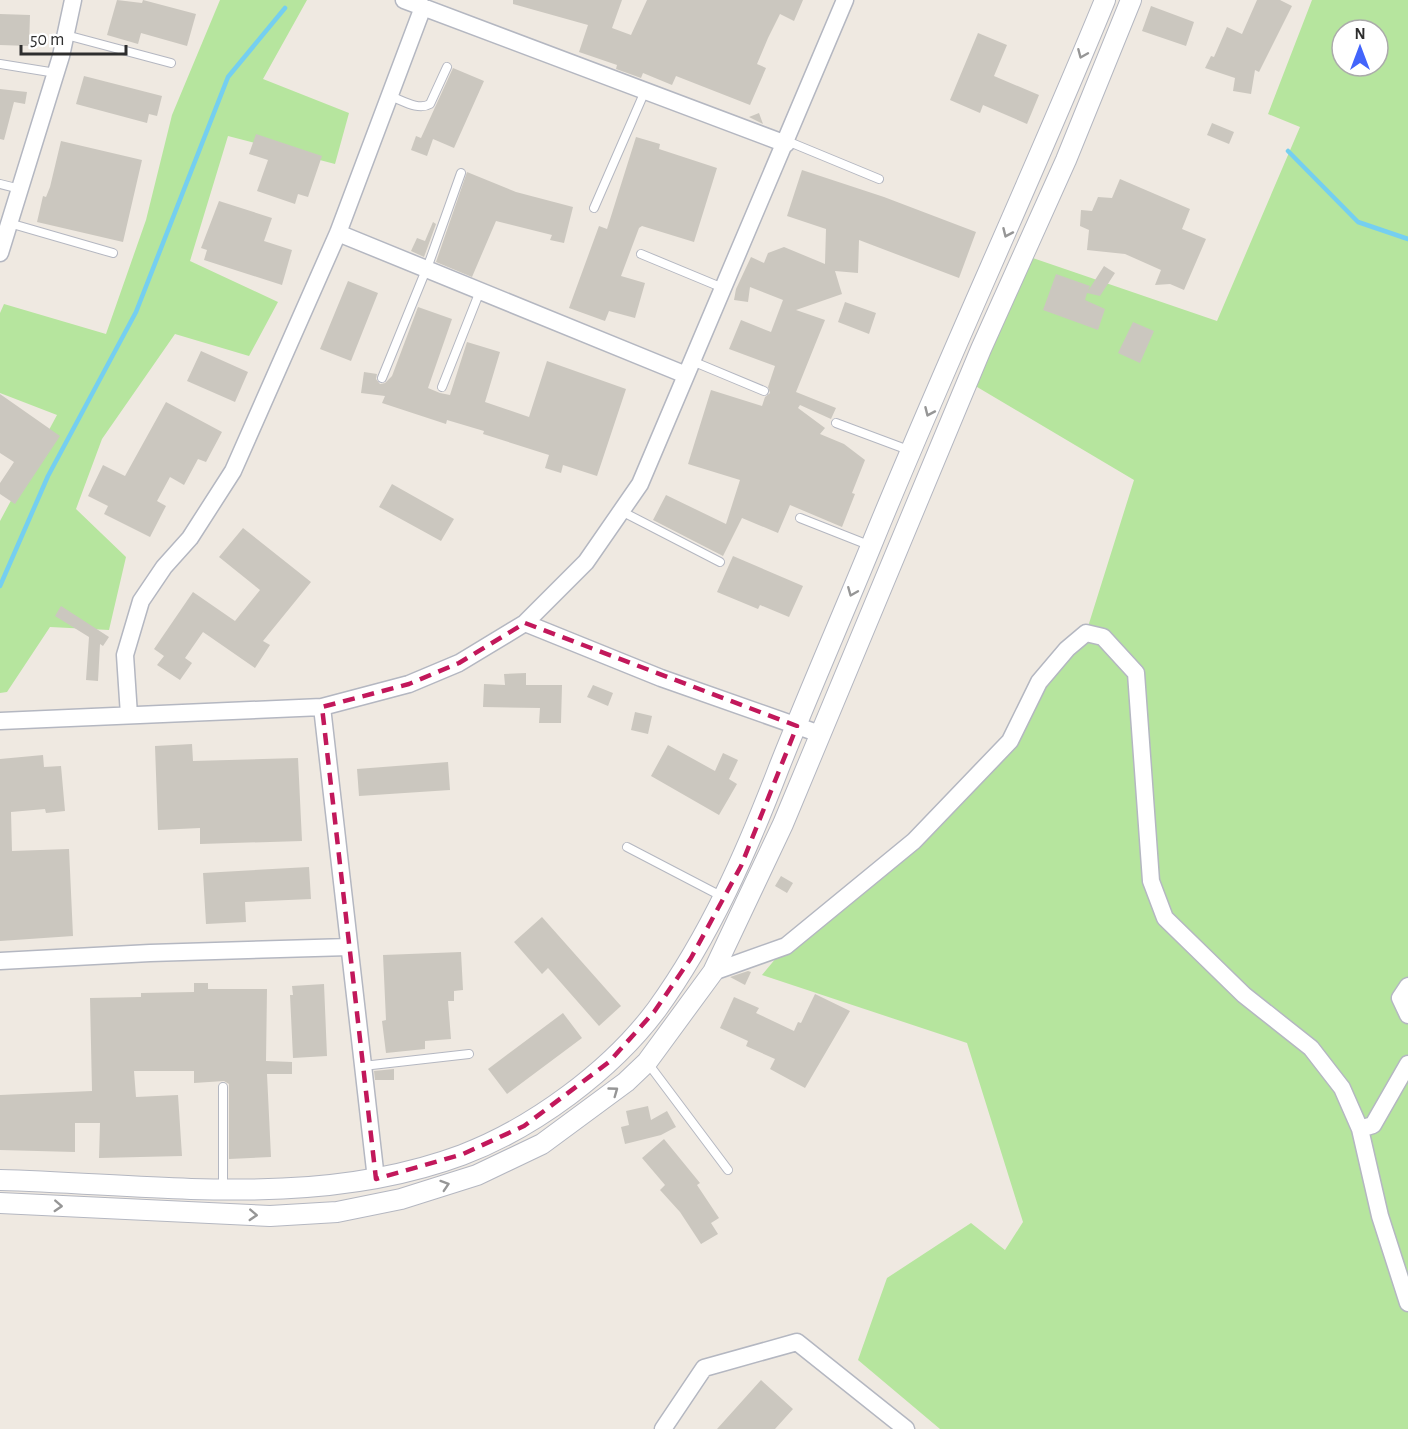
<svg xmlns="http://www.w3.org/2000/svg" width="1408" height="1429" viewBox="0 0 1408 1429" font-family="'Alegreya Sans',sans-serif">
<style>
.green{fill:#b6e59e;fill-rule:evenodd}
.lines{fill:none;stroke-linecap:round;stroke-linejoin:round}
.stream{stroke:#75cff0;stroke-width:4.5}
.building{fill:#cbc7bf}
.service-casing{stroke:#b4b7c1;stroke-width:10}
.minor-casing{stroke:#b4b7c1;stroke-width:19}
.tertiary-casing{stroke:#b4b7c1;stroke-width:22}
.service{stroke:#fff;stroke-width:8}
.minor{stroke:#fff;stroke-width:16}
.tertiary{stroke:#fff;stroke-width:20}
.oneway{stroke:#969696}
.marked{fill:none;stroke:#c2185b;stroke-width:4.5;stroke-dasharray:12 8;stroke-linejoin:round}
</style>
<rect width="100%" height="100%" fill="#efe9e1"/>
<path class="green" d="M220,0h87l-44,79 86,34 -14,51 -107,-28 -38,125 88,41 -29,54 -74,-22 -73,105 -26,70 50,48 -17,73 -59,-3 -43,65 -7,1v-172l57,-106 -57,-22v-80l4,-9 102,30 40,-114 26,-105z
M1312,0h96v1429h-468l-82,-69 29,-82 84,-55 34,27 18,-28 -56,-179 -205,-68 24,-29 43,-35 180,-170 30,-59 47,-49 48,-153 -167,-99 57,-126 193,66 83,-194 -32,-13zM1342,30h36v36h-36z"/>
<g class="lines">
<path class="stream" d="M1288,151l70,71 50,17
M0,586l48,-110 88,-164 92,-235 57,-69"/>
</g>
<path class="building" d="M117,0l25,3 1,-3 53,14 -9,32 -46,-13 -3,11 -31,-9z
M513,0h109l-10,28 19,7 16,-35h156l-9,21 -14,-7 -12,24 -11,26 9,4 -16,37 -74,-29 -4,9 -29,-12 -2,5 -25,-9 1,-4 -38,-13 9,-27 -75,-21z
M1257,0h23l12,6 -33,66 -4,-2 -4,24 -18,-3 2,-13 -30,-10 6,-12 3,1 13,-30 15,7z
M1151,6l43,16 -8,24 -44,-15z
M0,14l30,1 -1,31 -29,-1z
M978,33l29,12 -13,31 45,19 -12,29 -44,-19 -3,8 -30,-13z
M453,68l31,13 -30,67 -21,-9 -6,17 -16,-6 5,-14 5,2z
M84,76l78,20 -5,20 -8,-2 -2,9 -71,-19z
M0,89l27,3 -2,12 -11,-2 -10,38 -4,-1z
M759,113l4,11 -14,-7z
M1212,123l22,9 -5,12 -22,-9z
M256,134l66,22 -14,41 -10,-3 -3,10 -38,-13 11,-31 -19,-6z
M636,137l24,7 -1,5 58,19 -23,74 -52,-16 -3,2 -18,48 24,7 -10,35 -26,-7 -4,10 -36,-13 30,-82 8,3z
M61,141l81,19 -19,82 -86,-20 6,-26 3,1 4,-10z
M802,170l82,27 92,35 -17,46 -100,-38 -1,33 -23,-2 7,23 -46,16 29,10 -29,72 40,16 -5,11 -31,-14 -2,3 27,20 -5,6 24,10 21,16 -13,33 3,1 -13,33 -52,-22 -12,28 -36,-15 -19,38 -70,-36 13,-25 60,29 14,-44 -52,-16 23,-74 51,16 3,-9 5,-4 -2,-6 7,-21 -46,-17 12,-29 30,12 12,-32 -33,-13 -2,15 -14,-2 2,-11 15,-32 13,6 4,-10 16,-6 41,17 1,-35 -39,-13z
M467,172l49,20 57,15 -9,36 -14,-3 2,-5 -56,-14 -24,56 -36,-15z
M1120,179l70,30 -8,20 24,10 -22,51 -14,-6 -15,1 6,-15 -36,-16 -38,-4 2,-20 -9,-4 1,-16 11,1 6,-14 14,1z
M219,201l53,17 -8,23 28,9 -10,35 -78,-25 3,-10 -6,-2z
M433,222l3,2 -12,33 -13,-6 6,-13 8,3z
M1104,266l11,7 -15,23 -13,-3 -2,7 20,9 -7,21 -55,-20 13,-36 34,12 -2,5z
M348,281l30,12 -27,68 -31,-12z
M845,302l31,11 -7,21 -31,-12z
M418,307l34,12 -24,69 12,5 10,2 17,-53 33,10 -15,50 44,15 18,-56 79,28 -29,87 -34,-11 -2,8 -16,-5 4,-13 -66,-21 1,-3 -37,-11 -1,4 -64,-21 3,-7 -24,-3 3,-21 13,2 -1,5 4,5 5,-1 7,-7z
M1133,322l21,9 -14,32 -22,-10z
M201,351l47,21 -13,30 -48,-21z
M0,394l60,42 -45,68 -15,-10v-11l14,-21 -14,-9z
M166,402l56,30 -16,30 -8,-3 -14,26 -14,-8 -13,24 9,5 -16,31 -46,-23 4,-8 -20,-10 15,-31 22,11z
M392,484l62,35 -13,22 -62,-34z
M243,528l68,54 -48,59 7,4 -15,23 -52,-36 -18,26 7,5 -12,17 -23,-15 7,-9 -10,-7 39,-57 42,29 25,-31 -41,-33z
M733,556l70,30 -14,31 -29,-12 -2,4 -41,-17z
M61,606l48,31 -6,9 -3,-2 -2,37 -12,-1 3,-43 -34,-21z
M526,673v12h36l-1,38h-22l1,-15 -57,-1 1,-23 21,1 -1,-11z
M593,685l20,8 -5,13 -21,-9z
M635,712l17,4 -4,18 -17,-4z
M192,744l1,17 105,-3 4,83 -102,3v-16l-42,2 -3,-84z
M668,745l47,26 8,-18 15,7 -9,19 8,5 -18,31 -68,-39z
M43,755l1,12 17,-1 4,45 -19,2 -1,-4 -34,3 1,39 57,-2 4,87 -73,5v-182z
M448,762l2,28 -91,6 -2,-27z
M309,867l2,32 -66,3 1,20 -40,2 -3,-51z
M781,876l12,7 -6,10 -12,-7z
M542,917l79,89 -22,20 -51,-58 -6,6 -28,-32z
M461,952l2,38 -9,1v10h-6l3,38 -26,2v8l-39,4 -4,-32 4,-1 -3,-65z
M748,971l3,1 -6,13 -15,-8z
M194,983h14v6h59l-1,72 26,1v12h-25l4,83 -42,2v-75l-5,-3 -30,2v-12h-60l2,26 42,-2 4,61 -83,2 1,-35h-25v29l-75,-2v-55l92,-4 -2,-93 51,-1v-4l53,-1z
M324,984l3,72 -34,2 -3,-63h3l-1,-9z
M815,994l35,17 -45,77 -35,-19 5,-10 -29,-13 2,-5 -28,-13 14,-31 25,11 -3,5 38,18 4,-9 3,1z
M563,1013l19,25 -75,56 -19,-25z
M394,1069v11h-19l-1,-9z
M648,1106l3,14 16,-9 9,16 -15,8 -36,9 -4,-17 8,-2 -3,-14z
M664,1139l36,44 -3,2 22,33 -8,5 7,11 -17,10 -21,-32 -20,-22 5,-5 -23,-27z
M761,1380l32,29 -18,20h-58z"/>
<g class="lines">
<g class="service-casing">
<path id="service" d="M66,35l105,28
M0,64l56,9
M390,96c12,4 28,15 40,8l17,-37
M787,141l92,38
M0,184l20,5
M594,208l51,-117
M9,223l104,30
M641,254l82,34
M692,361l72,30
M382,378l48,-118 31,-87
M442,387l38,-96
M836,423l75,28
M623,512l97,50
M800,518l71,28
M627,847l96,50
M647,1062l81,108
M363,1066l106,-12
M223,1087v101"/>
</g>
<g class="minor-casing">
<path id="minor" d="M404,0l382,144
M338,233l348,142
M0,253l61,-197 12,-56
M525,623l136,55 159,56
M322,707l54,472
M129,715l-4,-60 16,-54 23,-34 26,-29 43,-67 105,-238 85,-226
M0,721l322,-14 87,-23 50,-21 66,-40 61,-61 54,-78 205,-484
M0,961l150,-8 199,-6
M713,972l73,-26 128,-105 96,-100 29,-59 28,-33 19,-16 17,4 33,36 15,208 14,37 79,77 67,53 31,40 18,41 20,87 28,87
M1408,986l-8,12 8,17
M1360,1129l13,-4 35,-61
M663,1429l41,-61 93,-26 109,87"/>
</g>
<g class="tertiary-casing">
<path id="tertiary" d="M0,1180c154,4 314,30 462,-25 71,-27 149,-84 195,-146 54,-75 90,-158 123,-244 29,-73 61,-146 91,-219 75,-184 159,-363 234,-546
M0,1203l270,13 67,-4 64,-13 76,-24 65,-31 84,-62 21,-20 66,-90 70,-148 198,-475 85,-189 65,-160"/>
</g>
<use href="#service" class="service"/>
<use href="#minor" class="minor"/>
<use href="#tertiary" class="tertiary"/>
</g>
<defs><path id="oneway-chevron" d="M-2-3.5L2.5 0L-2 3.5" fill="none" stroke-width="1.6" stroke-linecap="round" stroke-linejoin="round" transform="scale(1.5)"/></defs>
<g class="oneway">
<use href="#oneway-chevron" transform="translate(1082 54) rotate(113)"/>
<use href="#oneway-chevron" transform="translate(1007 233) rotate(114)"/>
<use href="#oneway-chevron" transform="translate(929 412) rotate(114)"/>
<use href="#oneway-chevron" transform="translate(852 592) rotate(112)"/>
<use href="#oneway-chevron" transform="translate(614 1091) rotate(-36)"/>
<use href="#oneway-chevron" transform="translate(445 1185) rotate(-18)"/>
<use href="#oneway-chevron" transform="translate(58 1206) rotate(3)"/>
<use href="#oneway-chevron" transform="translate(253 1215) rotate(3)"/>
</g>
<path class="marked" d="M525,623l272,103 -56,140 -50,92 -37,54 -45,50 -85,64 -61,28 -87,25 -54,-472 87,-23 50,-21z"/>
<g transform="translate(1360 48)"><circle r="28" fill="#ffffff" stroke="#ababab" stroke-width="1.5"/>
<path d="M0-4.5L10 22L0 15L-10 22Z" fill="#4264fb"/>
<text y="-9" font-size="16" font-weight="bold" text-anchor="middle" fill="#2e2e2e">N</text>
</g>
<path d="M21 45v9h105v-9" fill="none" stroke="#2e2e2e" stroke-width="3"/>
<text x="30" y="45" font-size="18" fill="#2e2e2e" stroke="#ffffff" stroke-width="4.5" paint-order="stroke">50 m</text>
</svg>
